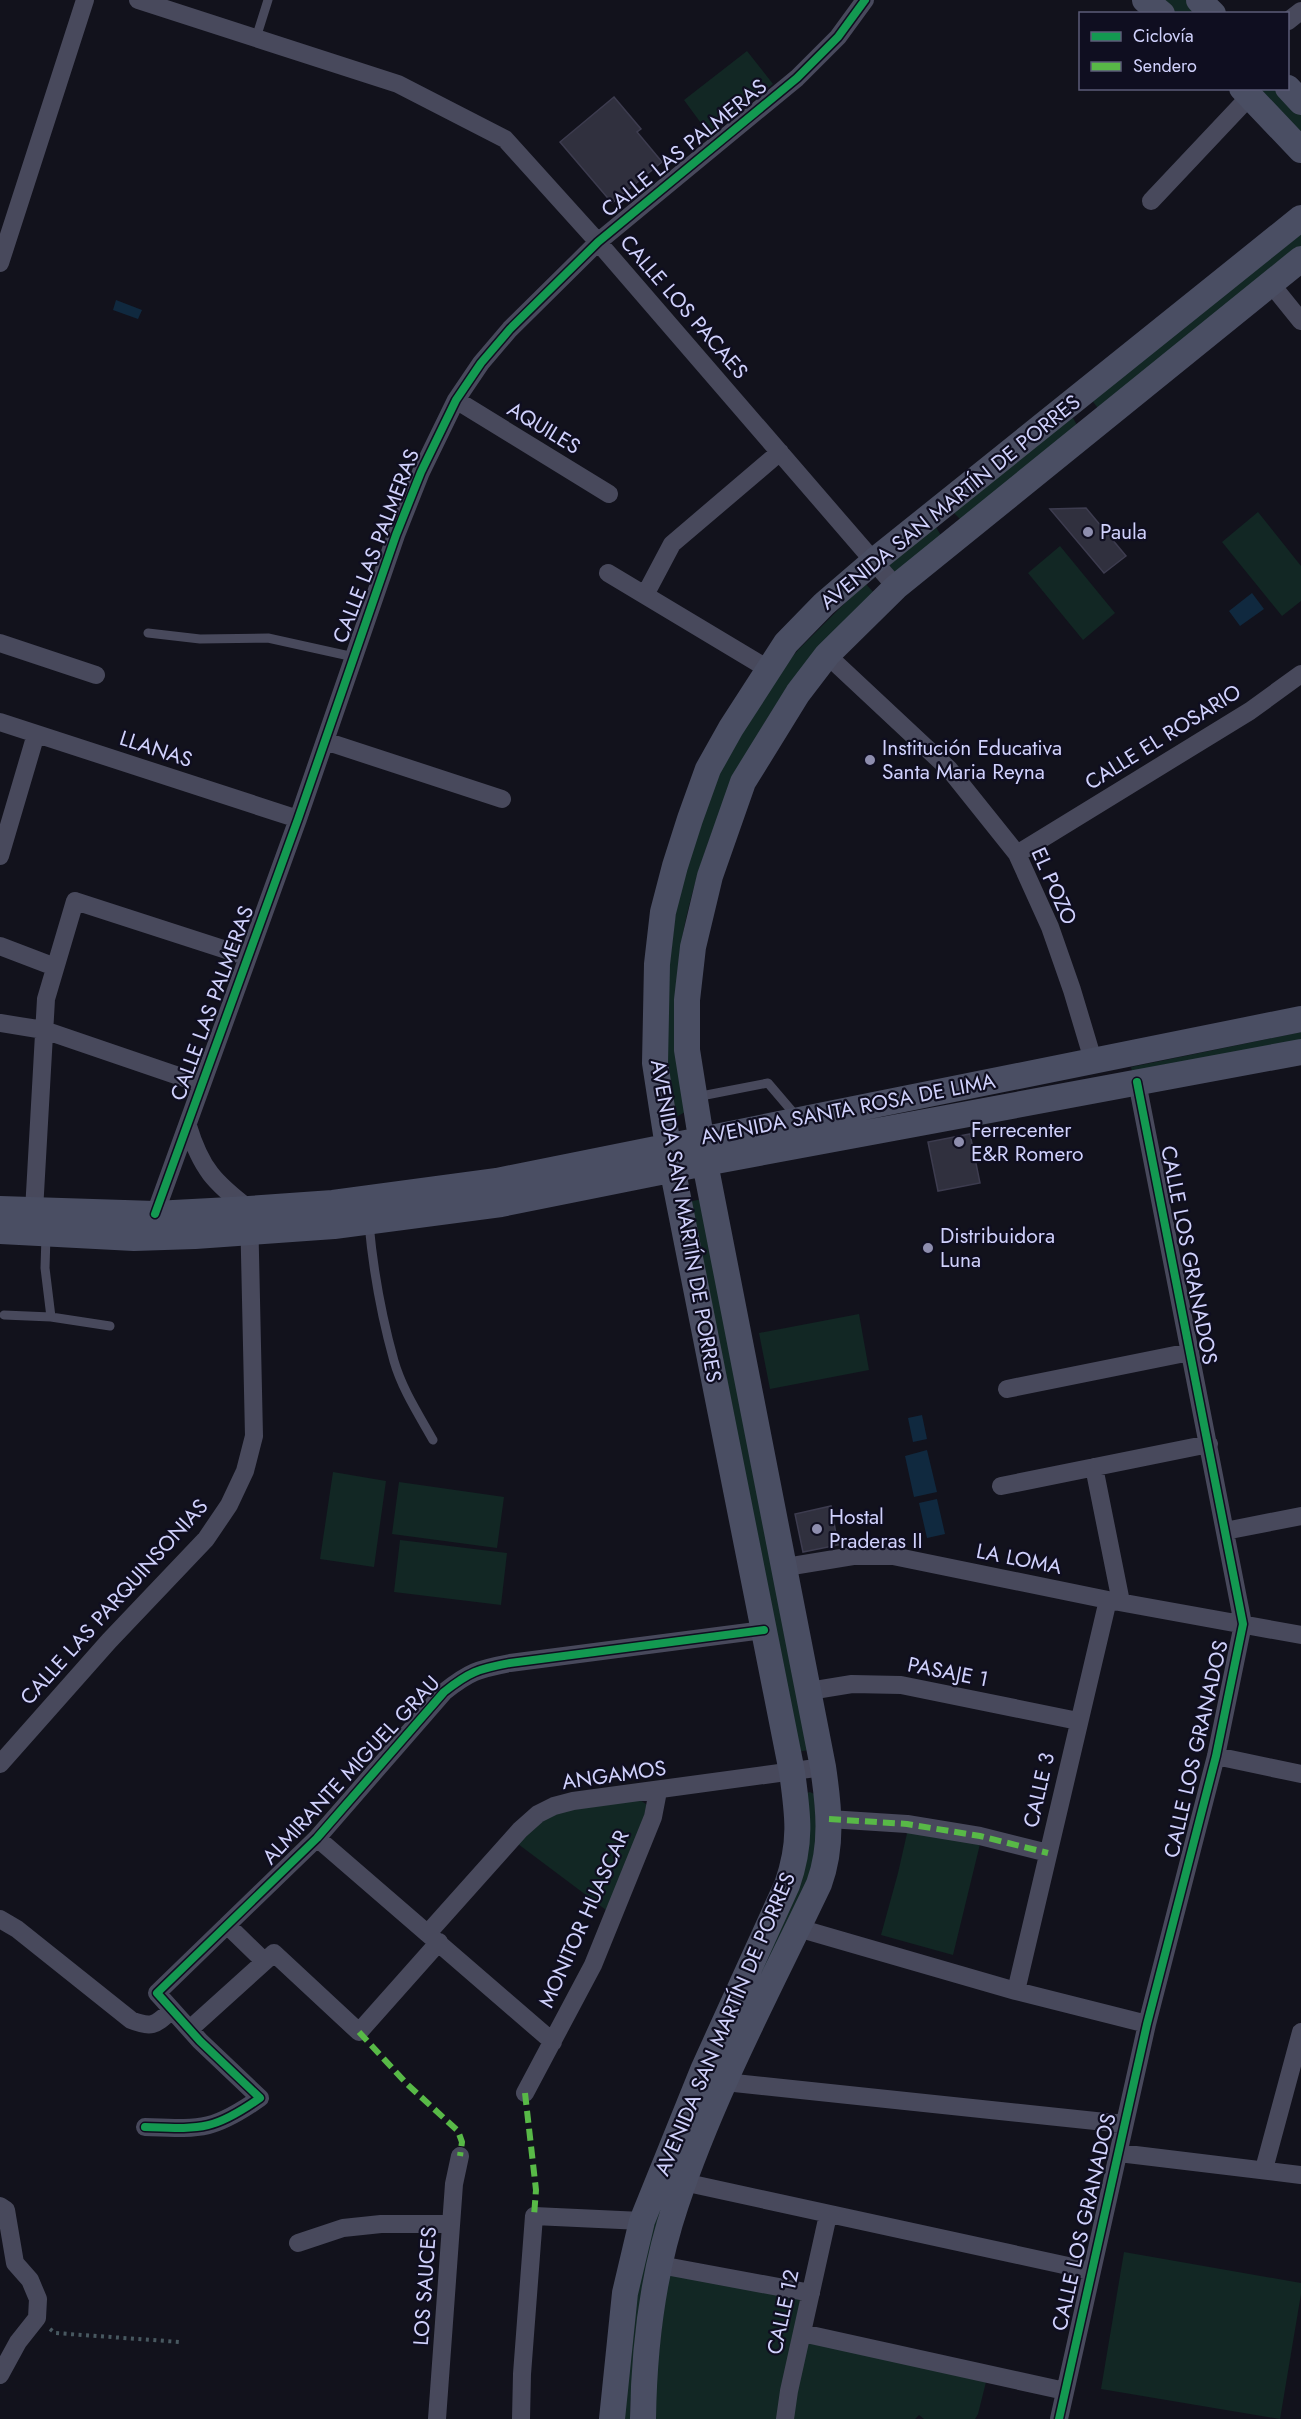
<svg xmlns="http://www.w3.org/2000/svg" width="1301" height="2419" viewBox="0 0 1301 2419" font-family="Jost,sans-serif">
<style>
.green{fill:#122724}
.water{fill:#10293f}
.building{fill:#30303e;stroke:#3d3c4f;stroke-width:1.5}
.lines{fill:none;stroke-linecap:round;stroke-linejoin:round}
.path{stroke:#485860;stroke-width:4;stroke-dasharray:3 4.5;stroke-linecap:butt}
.lane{stroke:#48495c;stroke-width:9}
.street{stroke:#48495c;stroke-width:18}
.secondary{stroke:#4a4e63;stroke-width:26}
.quiet{stroke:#58b947;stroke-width:6;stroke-dasharray:12 6;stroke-linecap:butt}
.cycleway-casing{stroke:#0f0e20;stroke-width:11}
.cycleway{stroke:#139951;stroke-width:8}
.poi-dot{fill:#8e8eae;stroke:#0f0e20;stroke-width:2}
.labels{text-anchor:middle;stroke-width:4.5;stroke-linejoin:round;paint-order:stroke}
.street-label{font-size:21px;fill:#d0d1fc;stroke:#0f0e20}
.poi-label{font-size:21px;fill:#d0d1fc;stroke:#0f0e20;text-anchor:start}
</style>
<rect width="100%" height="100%" fill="#12121c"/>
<path class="green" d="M1156,0h30l16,13h-29z
M747,51l26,33 -64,50 -25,-34z
M1253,89h26l22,24v28z
M1301,228v21l-201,162 -9,-12z
M1066,417l7,1 4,7 -115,96 -9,-9z
M1258,512l43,54v35l-19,15 -60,-74z
M934,524l8,13 -46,38 -11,-12z
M1060,546l55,67 -32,27 -55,-67z
M865,583l11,12c-26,25 -54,50 -77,78 -61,75 -120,219 -122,315 -1,41 5,83 8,124l-7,4h-11l-7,-75 21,-172 43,-107 40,-71 34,-41z
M1301,1032v10l-168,33 -2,-8z
M702,1199l107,551 -12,2 -113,-549z
M859,1314l10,56 -99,19 -11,-56z
M333,1472l53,9 -12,86 -54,-8z
M399,1482l105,15 -7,51 -105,-14z
M400,1540l107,13 -6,52 -107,-13z
M810,1792l6,3 3,36 -7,42 -131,288 119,-283 4,-84z
M640,1800l6,4 2,7 -42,99 -88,-66 20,-21 19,-11z
M908,1829l73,11 -28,115 -72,-20 17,-62z
M668,2186c-19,77 -36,153 -38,233h-9l21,-181z
M1124,2252l177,31v11l-21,125 -179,-30z
M668,2273l133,23 -23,123h-127z
M806,2338l181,40 -9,36 -3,5h-51l-5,-4 -4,4h-124z"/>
<path class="water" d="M116,300l26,10 -4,9 -25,-9z
M1252,593l12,16 -24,17 -11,-15z
M922,1415l5,24 -14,3 -5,-24z
M927,1450l10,42 -23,5 -9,-41z
M937,1499l8,35 -18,4 -8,-35z"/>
<path class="building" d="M614,97l27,32 -4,3 25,30 -50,41 -52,-61z
M1086,508l40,48 -22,17 -54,-64z
M970,1134l10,49 -42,8 -10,-49z
M831,1506l7,39 -35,7 -8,-38z"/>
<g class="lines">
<path class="path" d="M50,2329l5,4 125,9"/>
<path class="lane" d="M256,38l12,-38
M148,633l52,6 68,-1 86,19
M696,1097l72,-14 29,34
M369,1224c4,44 13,94 25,137 8,28 25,54 39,79
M46,1236l-1,32 6,49 59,9
M4,1315l47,2"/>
<path class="street" d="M138,0l260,84 107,55 93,103 298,345
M1288,21l13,-10
M1151,201l99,-105
M0,263l85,-263
M1271,284l30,37
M456,400l153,94
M608,573l160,96
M645,595l27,-51 108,-92
M0,643l96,32
M827,655l122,114 68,85 33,73 22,63 21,70
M0,722l298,97
M325,741l177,58
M1017,854l233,-143 51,-37
M0,856l36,-122
M0,946l55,21
M0,1023l44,7 158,54
M34,1211l12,-212 29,-98 173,56
M155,1214l143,-395 98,-284 25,-63 35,-72 25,-37 29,-34 88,-87 199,-164 41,-41 27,-37
M1007,1389l183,-37
M1094,1467l27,135
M1001,1486l208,-42
M1225,1531l76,-15
M786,1567l67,-11h40l215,44 193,35
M809,1691l43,-7 49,1 177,36
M1216,1756l85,18
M0,1764l109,-123 97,-102 23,-34 16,-34 9,-35 -5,-227c-34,-26 -48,-40 -61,-83
M829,1819l78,5 73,12 68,17
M317,1838l236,204
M0,1919l17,10 114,91c22,9 25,4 41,-10
M227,1925l37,36
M798,1928l218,63 131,33
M428,1933l92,-103 18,-16 16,-8 19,-5 250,-34
M1016,1991l92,-391
M190,2029l84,-76 85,79 80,-90
M725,2082l399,42
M525,2093l68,-128 60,-148 5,-26
M145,2127c56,2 68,4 115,-29l-60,-57 -43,-48 160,-155 127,-146c25,-20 34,-23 66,-29l254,-33
M1119,2153l182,22
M1264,2169l37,-137
M674,2180l417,91
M0,2206l6,4 9,53 15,17 8,19 -1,19 -19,24 -18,33
M298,2243l45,-15 38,-4h70
M660,2265l151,28
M802,2333l263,58
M437,2419l17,-235 6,-28
M521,2419l1,-45 12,-158 108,5
M785,2419l4,-28 39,-176
M1059,2419l88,-395 69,-268 27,-132 -106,-542"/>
<path class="secondary" d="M1145,0l17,14
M1199,0l14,14
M1242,88l59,62
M1288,88l13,14
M0,1209l155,5 94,-5 84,-6 164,-22 804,-162
M0,1231l134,7 61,-2 139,-10 167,-22 204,-41 596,-111
M612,2419l13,-126 17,-72 61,-151 84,-185c15,-43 11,-70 5,-113l-124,-625 -13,-84 2,-99 6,-52 12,-46 15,-47 18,-50 23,-41 55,-85 38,-39 50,-43 427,-343
M643,2419c1,-71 10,-147 33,-215 37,-111 93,-215 143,-320 14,-38 10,-77 4,-117l-118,-604 -18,-113v-50l6,-53 17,-71 33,-94 55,-89 29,-38 69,-68 405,-328"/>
<path class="quiet" d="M829,1819l78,5 73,12 68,17
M359,2032l48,52 51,47 4,11 -2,14
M525,2093l11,97 -2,26"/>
<g class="cycleway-casing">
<path id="cycleway" d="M155,1214l143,-395 98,-284 25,-63 35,-72 25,-37 29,-34 88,-87 199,-164 41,-41 27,-37
M145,2127c56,2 68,4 115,-29l-60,-57 -43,-48 160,-155 127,-146c25,-20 34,-23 66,-29l254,-33
M1059,2419l88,-395 69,-268 27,-132 -106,-542"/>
</g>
<use href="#cycleway" class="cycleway"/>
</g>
<g class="poi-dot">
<circle cx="1088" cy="532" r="6"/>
<circle cx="870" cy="760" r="6"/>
<circle cx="959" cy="1142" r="6"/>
<circle cx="928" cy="1248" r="6"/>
<circle cx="817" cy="1529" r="6"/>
</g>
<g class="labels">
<g class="street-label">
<text transform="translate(684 148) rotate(-39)" y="7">CALLE LAS PALMERAS</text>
<text transform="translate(684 307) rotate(49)" y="7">CALLE LOS PACAES</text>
<text transform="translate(544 428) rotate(31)" y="7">AQUILES</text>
<text transform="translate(950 502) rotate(-39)" y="7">AVENIDA SAN MARTÍN DE PORRES</text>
<text transform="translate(376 546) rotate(-69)" y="7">CALLE LAS PALMERAS</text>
<text transform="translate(1163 737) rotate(-32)" y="7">CALLE EL ROSARIO</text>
<text transform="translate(156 749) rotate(18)" y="7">LLANAS</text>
<text transform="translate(1054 886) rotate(66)" y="7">EL POZO</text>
<text transform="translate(212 1003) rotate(-70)" y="7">CALLE LAS PALMERAS</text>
<text transform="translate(848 1109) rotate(-11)" y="7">AVENIDA SANTA ROSA DE LIMA</text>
<text transform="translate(686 1221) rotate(80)" y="7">AVENIDA SAN MARTÍN DE PORRES</text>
<text transform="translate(1189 1255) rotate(79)" y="7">CALLE LOS GRANADOS</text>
<text transform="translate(1019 1559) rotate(11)" y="7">LA LOMA</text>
<text transform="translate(114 1602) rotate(-48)" y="7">CALLE LAS PARQUINSONIAS</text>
<text transform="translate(948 1672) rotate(11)" y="7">PASAJE 1</text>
<text transform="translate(1196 1749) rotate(-77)" y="7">CALLE LOS GRANADOS</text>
<text transform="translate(351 1770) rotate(-47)" y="7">ALMIRANTE MIGUEL GRAU</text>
<text transform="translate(614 1775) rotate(-8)" y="7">ANGAMOS</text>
<text transform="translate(1039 1790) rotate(-77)" y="7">CALLE 3</text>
<text transform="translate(584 1919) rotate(-66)" y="7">MONITOR HUASCAR</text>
<text transform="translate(725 2024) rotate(-67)" y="7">AVENIDA SAN MARTÍN DE PORRES</text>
<text transform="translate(1084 2222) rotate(-77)" y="7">CALLE LOS GRANADOS</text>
<text transform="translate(425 2286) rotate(-86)" y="7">LOS SAUCES</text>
<text transform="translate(783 2312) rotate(-78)" y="7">CALLE 12</text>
</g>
<g class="poi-label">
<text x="1100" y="539">Paula</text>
<text x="882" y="755">Institución Educativa<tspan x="882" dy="24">Santa Maria Reyna</tspan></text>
<text x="971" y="1137">Ferrecenter<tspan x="971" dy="24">E&amp;R Romero</tspan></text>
<text x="940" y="1243">Distribuidora<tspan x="940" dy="24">Luna</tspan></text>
<text x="829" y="1524">Hostal<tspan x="829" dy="24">Praderas II</tspan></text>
</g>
</g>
<rect x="1079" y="12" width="210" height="78" fill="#0f0e20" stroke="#5c5c78" stroke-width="1.5"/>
<rect x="1091" y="32" width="30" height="9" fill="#139951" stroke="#5c5c78" stroke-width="1.5"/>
<text x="1133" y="42" font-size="18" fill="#d0d1fc">Ciclovía</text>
<rect x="1091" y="62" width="30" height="9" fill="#58b947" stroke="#5c5c78" stroke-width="1.5"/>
<text x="1133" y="72" font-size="18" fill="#d0d1fc">Sendero</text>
</svg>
